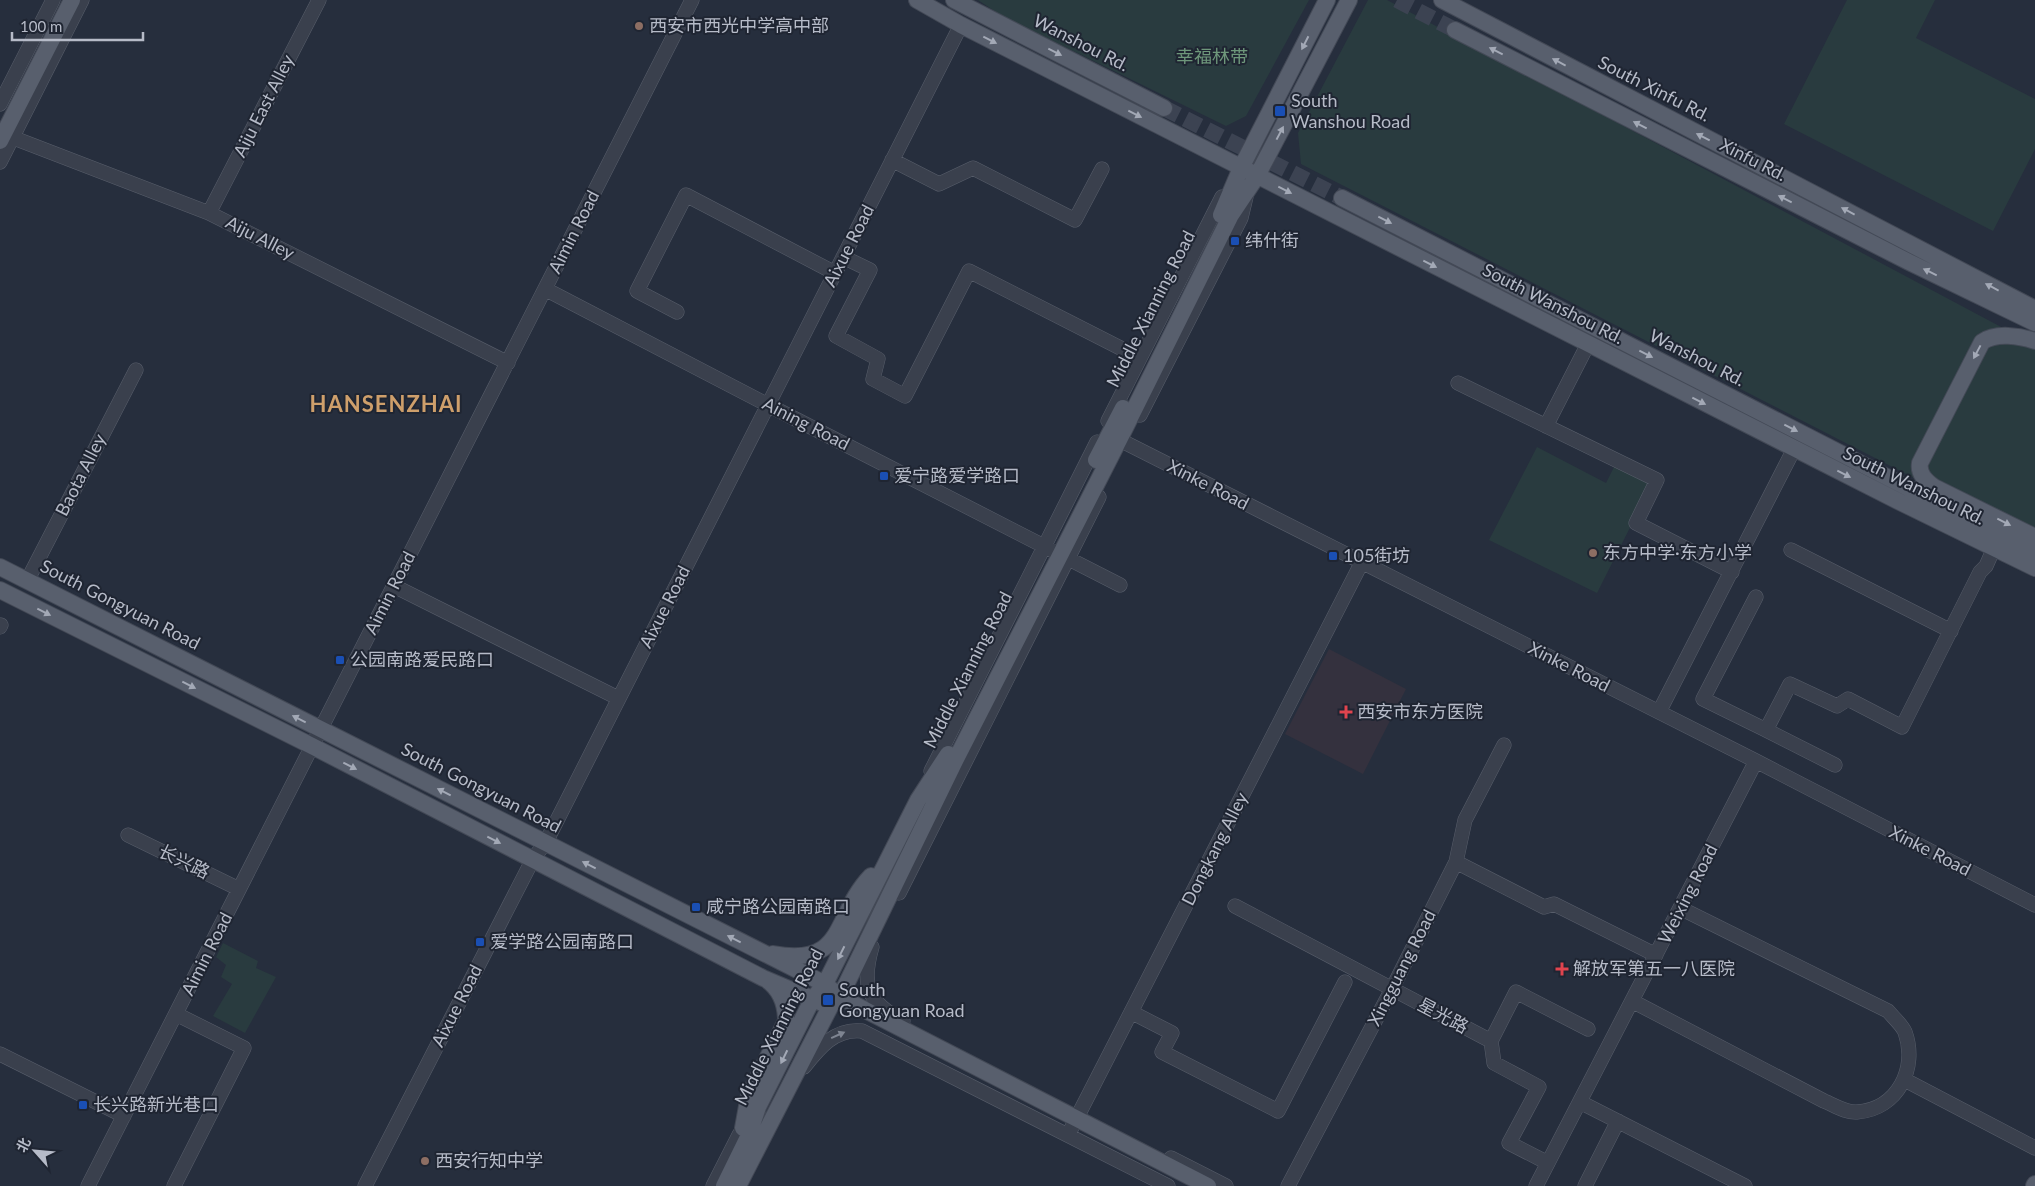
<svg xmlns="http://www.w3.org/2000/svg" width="2035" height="1186" viewBox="0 0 2035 1186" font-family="Lato,'Noto Sans SC',sans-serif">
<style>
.medical{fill:#34313e}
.green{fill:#293b3f}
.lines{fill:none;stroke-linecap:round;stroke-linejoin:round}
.major-tunnel{stroke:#3c4352;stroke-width:16;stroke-dasharray:16 8;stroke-linecap:butt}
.minor-casing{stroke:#585e6b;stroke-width:15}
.major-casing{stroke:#434956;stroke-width:18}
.minor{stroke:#3a404d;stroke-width:14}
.major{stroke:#585f6d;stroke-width:16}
.oneway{fill:#a3a9b6}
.oneway2{fill:#7e8491}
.education-dot{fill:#8d6e63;stroke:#1f2532;stroke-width:2}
.transit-dot{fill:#1a4fb4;stroke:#1f2532;stroke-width:2}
.health-dot{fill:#e0444e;stroke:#1f2532;stroke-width:2}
.labels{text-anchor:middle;stroke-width:4;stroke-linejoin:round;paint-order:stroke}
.poi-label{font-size:18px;fill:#b6bbc8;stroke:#1f2532;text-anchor:start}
.street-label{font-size:18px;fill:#b6bbc8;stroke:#1f2532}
.park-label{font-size:18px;fill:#6e977b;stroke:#1f2532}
.district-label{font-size:22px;font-weight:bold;letter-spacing:1px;fill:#ce9f6b;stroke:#1f2532}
</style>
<rect width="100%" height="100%" fill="#262e3d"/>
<path class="medical" d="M1329,649l77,40 -43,85 -78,-40z"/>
<path class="green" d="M978,0h331l-63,116 -20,10 -224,-110z
M1368,0h19l648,345v195l-734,-376 -3,-31z
M1847,0h88l-19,38 119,61v50l-42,82 -209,-107z
M1537,447l69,36 9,-18 37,19 -55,109 -108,-53z
M223,943l35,18 -2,7 20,9 -31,56 -32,-17 19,-32 -11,-7 5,-12 -10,-8z"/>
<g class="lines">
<path class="major-tunnel" d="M1397,0l58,30
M1164,108l178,90"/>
<g class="minor-casing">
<path id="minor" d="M0,104l53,-104
M0,130l19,10 190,73 299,150
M892,160l47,24 34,-16 102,52 27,-51
M0,162l82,-162
M209,213l110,-213
M843,257l27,13 -34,66 42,23 -5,20 32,17 64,-125 171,87
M545,289l223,116 352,180
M677,312l-40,-21 49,-96 149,78
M1458,383l199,97 -21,43 96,49
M1140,415l101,-197 5,-21
M1108,421l114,-224
M1546,426l42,-82
M1110,435l646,326 279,144
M1791,550l160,81
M27,581l109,-211
M394,586l224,112
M1756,597l-53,102 63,31 24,-46 47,22 11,-7 54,28 78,-155 6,-6 8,-18
M0,627l1,-2
M1659,712l135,-263
M1766,730l69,35
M931,771l166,-329
M128,835l111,54
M1456,862l88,45 10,-3 102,51
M899,893l200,-396
M1235,906l256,135 3,22 45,24 -30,56 39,20
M872,947c-11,38 -5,55 31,74
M1632,1001l192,100c10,4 22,12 33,11 41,-3 61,-44 48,-80 -3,-7 -12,-15 -17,-21l-208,-103
M1131,1012l41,21 -10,19 116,59 67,-129
M1491,1041l25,-49 72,37
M0,1054l124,62
M804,1067c15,-19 31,-39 58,-36l306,155
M1905,1080l130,68
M1580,1102l165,84
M1068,1135l294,-573
M1171,1158l55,28
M88,1186l604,-1186
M174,1186l70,-138 -68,-34
M365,1186l168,-327 13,-17 415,-817
M713,1186l26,-51 10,-15
M1288,1186l104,-197 64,-127 9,-42 39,-75
M1536,1186l220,-425
M1585,1186l33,-65"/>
</g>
<g class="major-casing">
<path id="major" d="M917,0l44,25 937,476 137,67
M954,0l210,108
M1442,0l593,309
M1455,30l454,232 126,61
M0,141l72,-141
M1342,198l693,355
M1221,215l20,-47 86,-168
M2035,341c-15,-5 -39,-9 -53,1l-62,121c-2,11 6,18 14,24l101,50
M1096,460l27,-52
M0,567l825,417 15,13 368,189
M0,590l312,156 451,232 59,25
M773,954c74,14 60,-39 98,-78
M743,1128l6,-33 37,-74c0,-16 -5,-31 -19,-41
M724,1186l24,-49 10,-30 54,-107 13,-16 93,-184 30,-46
M738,1186l93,-181 9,-8 115,-236 164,-321 112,-225 26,-39 92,-176
M2034,1186l1,-2"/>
</g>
<use href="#minor" class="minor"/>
<use href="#major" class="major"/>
</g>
<defs><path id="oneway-solid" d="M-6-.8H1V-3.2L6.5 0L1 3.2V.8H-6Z" transform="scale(1.25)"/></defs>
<g class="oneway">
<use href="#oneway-solid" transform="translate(990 40) rotate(27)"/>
<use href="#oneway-solid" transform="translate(1305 43) rotate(117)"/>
<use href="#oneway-solid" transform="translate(1496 51) rotate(-153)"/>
<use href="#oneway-solid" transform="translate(1055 52) rotate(27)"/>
<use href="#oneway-solid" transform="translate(1559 62) rotate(-152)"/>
<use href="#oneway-solid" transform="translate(1135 114) rotate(27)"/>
<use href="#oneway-solid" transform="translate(1640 125) rotate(-153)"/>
<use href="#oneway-solid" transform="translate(1280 133) rotate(-62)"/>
<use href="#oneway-solid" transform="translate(1703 137) rotate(-153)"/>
<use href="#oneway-solid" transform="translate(1285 190) rotate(27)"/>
<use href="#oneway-solid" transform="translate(1785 199) rotate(-153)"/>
<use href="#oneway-solid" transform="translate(1848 211) rotate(-152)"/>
<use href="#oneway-solid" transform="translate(1385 220) rotate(27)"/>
<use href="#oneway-solid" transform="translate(1430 264) rotate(27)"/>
<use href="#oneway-solid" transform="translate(1930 272) rotate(-154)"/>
<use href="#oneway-solid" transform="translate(1992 287) rotate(-152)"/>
<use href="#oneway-solid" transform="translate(1977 352) rotate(118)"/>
<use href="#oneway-solid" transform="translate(1646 354) rotate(27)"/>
<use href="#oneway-solid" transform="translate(1699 401) rotate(27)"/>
<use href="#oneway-solid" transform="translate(1791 428) rotate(27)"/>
<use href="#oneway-solid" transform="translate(1844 474) rotate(27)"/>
<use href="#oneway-solid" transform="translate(2004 522) rotate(27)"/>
<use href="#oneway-solid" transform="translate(44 612) rotate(27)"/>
<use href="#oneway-solid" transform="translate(189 685) rotate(27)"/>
<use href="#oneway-solid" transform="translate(299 719) rotate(-153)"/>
<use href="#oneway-solid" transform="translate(350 766) rotate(27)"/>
<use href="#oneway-solid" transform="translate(444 792) rotate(-153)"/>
<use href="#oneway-solid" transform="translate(494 840) rotate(27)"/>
<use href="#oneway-solid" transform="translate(589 865) rotate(-153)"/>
<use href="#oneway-solid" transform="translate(734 939) rotate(-153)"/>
<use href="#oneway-solid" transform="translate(841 953) rotate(117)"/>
<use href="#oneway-solid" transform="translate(784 1057) rotate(116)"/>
</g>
<use class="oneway2" href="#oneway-solid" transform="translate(838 1035) rotate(-24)"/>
<g class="education-dot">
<circle cx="639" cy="26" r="5"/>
<circle cx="1593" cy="553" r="5"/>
<circle cx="425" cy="1161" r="5"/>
</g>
<g class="transit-dot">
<rect x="1274" y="105" width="12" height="12" rx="2.5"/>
<rect x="1230" y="236" width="10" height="10" rx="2.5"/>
<rect x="879" y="471" width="10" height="10" rx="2.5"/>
<rect x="1328" y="551" width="10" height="10" rx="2.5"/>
<rect x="335" y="655" width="10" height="10" rx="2.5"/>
<rect x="691" y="902" width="10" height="10" rx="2.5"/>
<rect x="475" y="937" width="10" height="10" rx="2.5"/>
<rect x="822" y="994" width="12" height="12" rx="2.5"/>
<rect x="78" y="1100" width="10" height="10" rx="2.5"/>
</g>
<g class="health-dot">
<path d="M1343.5 704.5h5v5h5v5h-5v5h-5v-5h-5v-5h5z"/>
<path d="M1559.5 961.5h5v5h5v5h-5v5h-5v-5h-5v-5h5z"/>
</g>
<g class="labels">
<g class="poi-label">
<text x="649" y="32">西安市西光中学高中部</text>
<text x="1291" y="107">South<tspan x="1291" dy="21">Wanshou Road</tspan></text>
<text x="1245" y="247">纬什街</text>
<text x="894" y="482">爱宁路爱学路口</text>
<text x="1603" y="559">东方中学·东方小学</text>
<text x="1343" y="562">105街坊</text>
<text x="350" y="666">公园南路爱民路口</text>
<text x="1357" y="718">西安市东方医院</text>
<text x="706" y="913">咸宁路公园南路口</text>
<text x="490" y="948">爱学路公园南路口</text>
<text x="1573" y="975">解放军第五一八医院</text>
<text x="839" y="996">South<tspan x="839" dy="21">Gongyuan Road</tspan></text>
<text x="93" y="1111">长兴路新光巷口</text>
<text x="435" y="1167">西安行知中学</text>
</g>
<g class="street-label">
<text transform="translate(1081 43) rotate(27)" y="6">Wanshou Rd.</text>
<text transform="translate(1654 89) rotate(27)" y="6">South Xinfu Rd.</text>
<text transform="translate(264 106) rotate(-63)" y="6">Aiju East Alley</text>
<text transform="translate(1753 160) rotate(27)" y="6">Xinfu Rd.</text>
<text transform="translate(574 232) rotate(-63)" y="6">Aimin Road</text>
<text transform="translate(260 238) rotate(27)" y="6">Aiju Alley</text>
<text transform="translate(849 246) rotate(-63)" y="6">Aixue Road</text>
<text transform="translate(1553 304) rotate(27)" y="6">South Wanshou Rd.</text>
<text transform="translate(1151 309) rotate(-63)" y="6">Middle Xianning Road</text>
<text transform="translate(1697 358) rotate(27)" y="6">Wanshou Rd.</text>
<text transform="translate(806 424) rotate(27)" y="6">Aining Road</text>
<text transform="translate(81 475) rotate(-63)" y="6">Baota Alley</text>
<text transform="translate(1208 485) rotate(27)" y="6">Xinke Road</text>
<text transform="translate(1914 486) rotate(26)" y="6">South Wanshou Rd.</text>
<text transform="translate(390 593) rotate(-63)" y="6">Aimin Road</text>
<text transform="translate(120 605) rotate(27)" y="6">South Gongyuan Road</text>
<text transform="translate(665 607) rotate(-63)" y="6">Aixue Road</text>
<text transform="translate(1569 667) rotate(27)" y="6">Xinke Road</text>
<text transform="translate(968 670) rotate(-63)" y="6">Middle Xianning Road</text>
<text transform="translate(481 788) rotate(27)" y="6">South Gongyuan Road</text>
<text transform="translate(1215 849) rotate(-63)" y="6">Dongkang Alley</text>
<text transform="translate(1930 851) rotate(27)" y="6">Xinke Road</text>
<text transform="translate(184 862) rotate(26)" y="6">长兴路</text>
<text transform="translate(1688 894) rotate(-63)" y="6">Weixing Road</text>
<text transform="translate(207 954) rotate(-63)" y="6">Aimin Road</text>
<text transform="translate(1402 968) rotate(-63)" y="6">Xingguang Road</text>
<text transform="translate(457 1006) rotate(-63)" y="6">Aixue Road</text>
<text transform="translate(1443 1016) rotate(28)" y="6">星光路</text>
<text transform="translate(779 1027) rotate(-63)" y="6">Middle Xianning Road</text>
</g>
<g class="park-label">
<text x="1212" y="63">幸福林带</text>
</g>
<g class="district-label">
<text x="386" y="412">HANSENZHAI</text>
</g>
</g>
<g transform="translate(35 1151) rotate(297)" stroke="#1f2532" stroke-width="4" paint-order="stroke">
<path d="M0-4L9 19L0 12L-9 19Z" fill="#b6bbc8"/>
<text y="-8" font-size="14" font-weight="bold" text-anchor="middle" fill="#b6bbc8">北</text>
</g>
<path d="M12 32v8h131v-8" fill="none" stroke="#b6bbc8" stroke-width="2.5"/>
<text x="20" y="32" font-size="15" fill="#b6bbc8" stroke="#1f2532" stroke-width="4" paint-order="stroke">100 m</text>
</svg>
